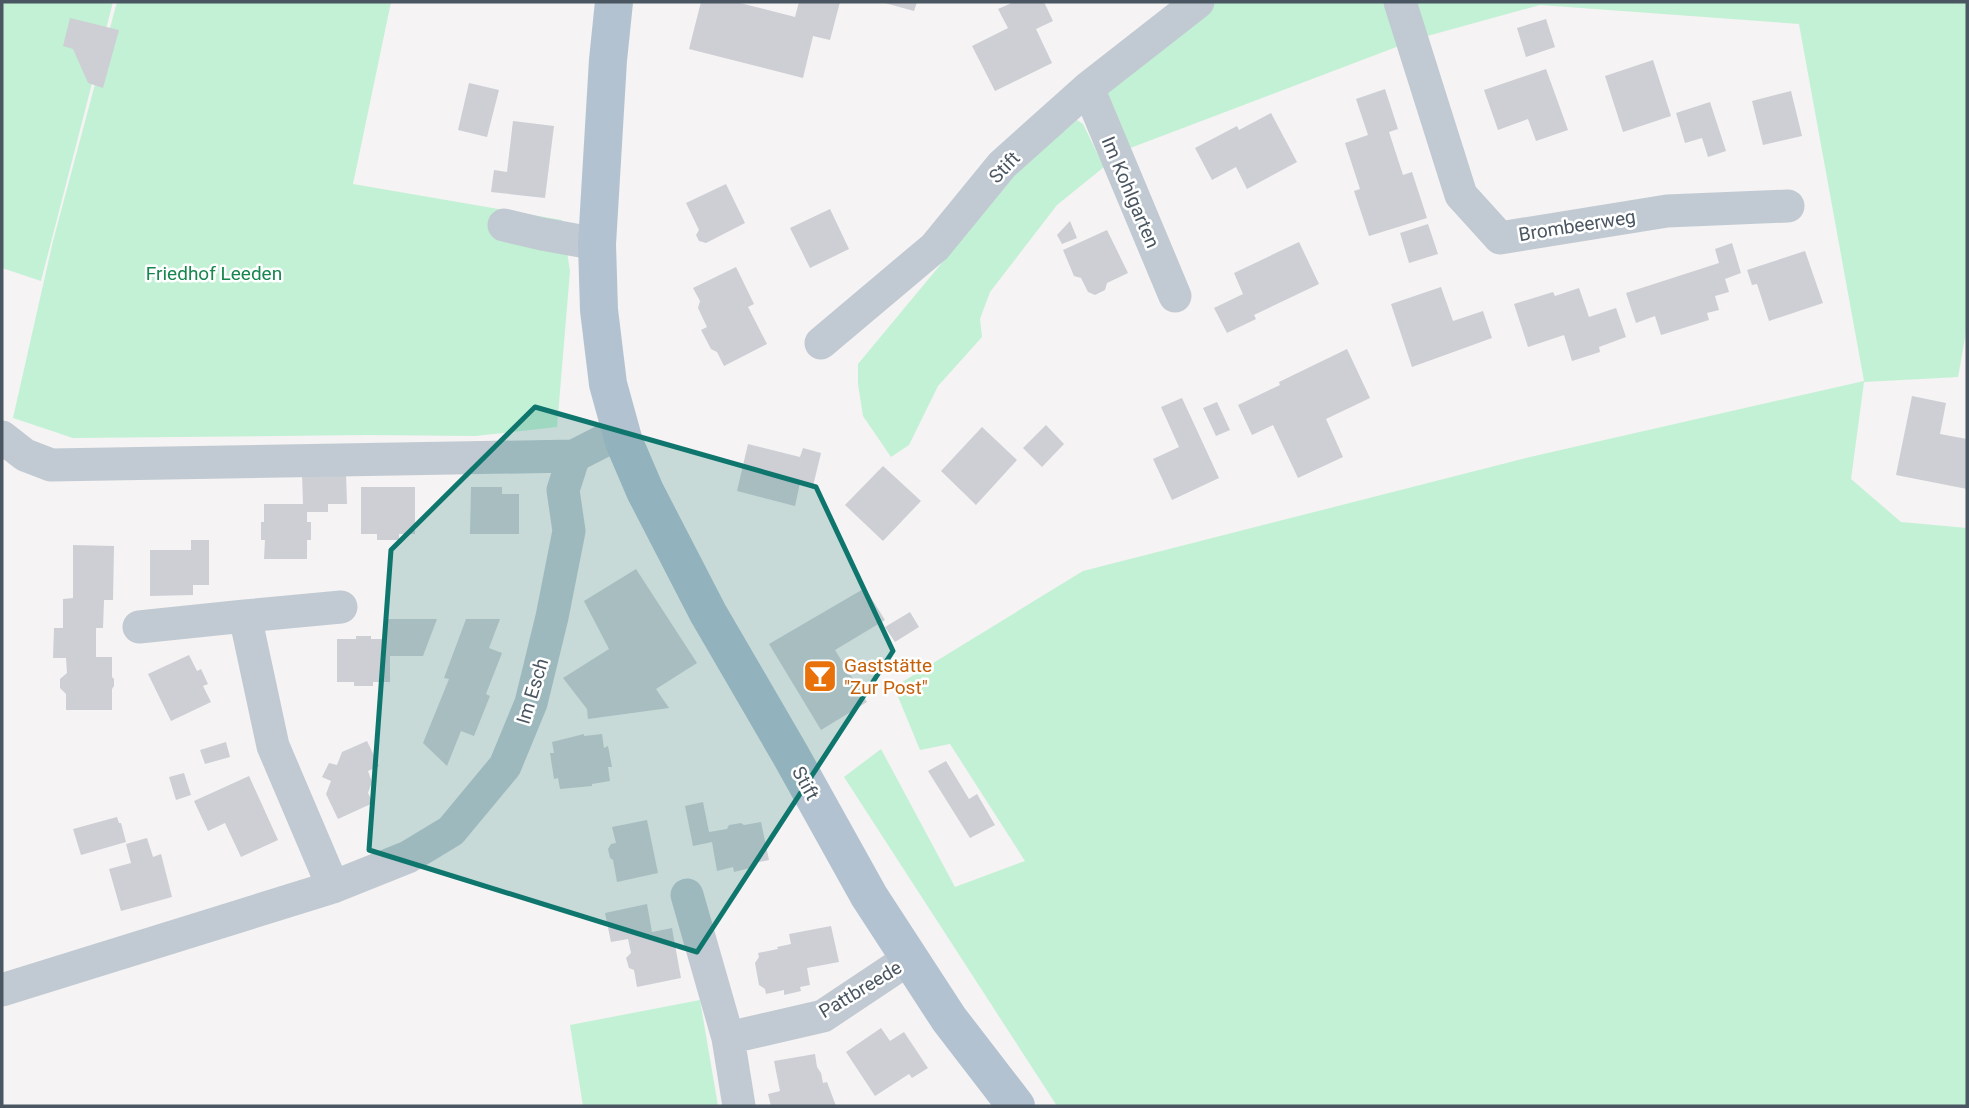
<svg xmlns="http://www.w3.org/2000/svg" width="1969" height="1108" viewBox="0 0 1969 1108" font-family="Roboto,sans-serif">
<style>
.green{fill:#c3f1d5}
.building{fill:#cdcfd5}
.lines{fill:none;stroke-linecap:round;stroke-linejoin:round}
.minor{stroke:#c1cad2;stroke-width:33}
.major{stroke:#b3c2d1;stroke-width:38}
.marked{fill:#0f766e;fill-opacity:0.2;stroke:#0f766e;stroke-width:5;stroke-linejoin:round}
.labels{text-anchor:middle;stroke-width:5;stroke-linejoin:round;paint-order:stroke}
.street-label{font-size:19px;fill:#4a5661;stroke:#fff}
.park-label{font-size:19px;fill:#17864f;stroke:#fff}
.food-label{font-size:19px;fill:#c56008;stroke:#fff;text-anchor:start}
</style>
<rect width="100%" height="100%" fill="#f5f3f3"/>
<path class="green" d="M2,2h111l-72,279 -39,-13z
M117,2h274l-38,182 209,36 8,51 -13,156 -82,9 -108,-1 -294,3 -60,-20 40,-177z
M1215,2h752v325l-9,50 -94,5 -13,97 50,43 66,6v578h-910l-213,-329 37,-28 74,138 70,-26 -75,-117 -30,6 -26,-63 189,-116 447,-114 334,-76 -65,-357 -259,-19 -120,33 -295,112 -24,-58 101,-83z
M1077,120l6,4 21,43 -47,38 -67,87 -10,27 2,18 -44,49 -29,59 -18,12 -28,-41 -5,-32v-20l166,-200z
M700,1000l18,106h-135l-13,-81z"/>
<path class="building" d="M701,2h35l59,15 4,-15h41l-10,38 -17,-4 -10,42 -114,-29z
M881,2h36l-3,9z
M1014,2h30l9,19 -17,8 16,34 -57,28 -23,-45 36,-18 -10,-19z
M70,18l49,12 -16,58 -15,-5 -15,-34 -10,-3z
M1546,19l9,28 -29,10 -9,-29z
M1653,60l18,56 -48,16 -18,-56z
M1546,69l22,61 -32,11 -8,-22 -30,11 -14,-40z
M469,83l30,7 -12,47 -29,-7z
M1385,89l13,40 -9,3 14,43 9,-3 15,46 -58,18 -15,-45 6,-2 -15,-46 23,-8 -12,-36z
M1791,91l11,45 -39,9 -11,-44z
M1710,102l16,49 -18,6 -6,-19 -17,5 -9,-30z
M1271,113l26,49 -50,27 -11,-22 -24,13 -17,-32 42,-22 2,4z
M513,121l41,5 -9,72 -54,-6 3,-22 13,2z
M726,184l19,39 -39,20 -7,-2 -3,-6 3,-5 -13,-27z
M830,209l19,40 -39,19 -20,-40z
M1070,221l7,17 -15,6 -5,-9z
M1428,224l10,30 -29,9 -9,-30z
M1107,230l21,43 -21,10 -2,7 -10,5 -7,-3 -7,-14 -7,-2 -11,-26z
M1299,242l20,42 -65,31 2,4 -29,14 -13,-25 29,-14 -9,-21z
M1732,243l9,30 -16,6 4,13 -14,4 4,14 -12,3 2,7 -48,15 -6,-19 -19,7 -10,-30 93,-30 -4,-14z
M1805,251l18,52 -54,18 -12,-37 -5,1 -5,-15z
M736,267l18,37 -6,3 19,37 -43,22 -7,-14 -6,-3 -10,-19 6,-3 -9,-19 2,-7 -7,-13z
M1441,287l12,34 30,-10 9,27 -80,29 -21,-63z
M1579,288l10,29 27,-9 10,29 -27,10 1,5 -28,9 -8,-26 -36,12 -14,-43 39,-12 2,4z
M1347,349l23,49 -44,21 17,38 -45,21 -25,-53 -21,10 -14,-30 42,-20 -1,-3z
M1912,396l34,7 -6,31 27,5v50l-71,-14z
M1182,398l37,80 -47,22 -19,-41 26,-12 -18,-40z
M1217,402l13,28 -14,6 -13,-28z
M1046,425l18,19 -22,23 -19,-19z
M982,427l35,33 -41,45 -35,-34z
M748,444l52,13 3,-9 18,5 -8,33 -13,-3 -5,23 -58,-15z
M883,466l38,35 -38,40 -38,-36z
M302,473h44l1,31h-19v8h-21v10h4v18h-4v19h-43l1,-19h-4v-18h3v-18h39z
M361,487h54v47h-16v6h-22v-6h-16z
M471,487h31v7h17v40h-49z
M191,540h18v45h-16v10l-43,1v-46h41z
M73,545l41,1 -1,54h-9l-1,28h-7v29h16v20l2,2v7l-2,3v21h-46v-16l-6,-6v-9l7,-6 -1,-15h-13l1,-30h9v-29l10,-1z
M636,569l61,94 -41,26 13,19 -81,11 -1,-10 -24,-31 46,-29 -25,-48z
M865,588l20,32 -50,30 32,52 -46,28 -52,-86z
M910,612l9,15 -24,15 -10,-15z
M387,619h50l-14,37h-33v26h-17v4h-19v-4h-17v-43h19v-3h15v3h16z
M466,619h34l-11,29 13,5 -16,41 4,2 -16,40 -13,-5 -14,35 -24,-23 26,-64 -5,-1z
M189,655l8,16 4,-2 7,15 -5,2 8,16 -40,19 -23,-47z
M584,734v2l18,-2 2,14 4,-2 4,21h-4l2,14 -18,3v2l-32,3 -2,-11 -4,1 -4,-26h4l-2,-11z
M367,741l12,25 -11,5 4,11 -4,11 5,10 -35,16 -12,-25 5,-13 -9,-4 7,-14 8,2 5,-13z
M226,742l4,15 -25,7 -5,-14z
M946,761l23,38 8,-5 18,31 -25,13 -42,-67z
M184,773l7,22 -15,5 -7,-23z
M249,776l29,64 -37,17 -16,-34 -17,8 -14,-30z
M703,802l6,30 18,-3 2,-4 12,-2 3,2 17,-3 8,38 -15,3v4l-20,5 -1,-5 -16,4 -5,-29 -19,4 -8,-40z
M117,817l2,6h2l5,19 -45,13 -8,-26z
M647,820l11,53 -41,9 -4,-22 -3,-2 -2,-9 3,-5 5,-1 -4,-16z
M147,838l6,19 8,-3 11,43 -51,14 -12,-42 22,-6 -5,-19z
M647,904l5,28 20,-4 9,50 -44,9 -3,-17 -5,-2 -3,-10 5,-5 -3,-14 -17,3 -6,-29z
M831,926l8,36 -32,6 3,17 -10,2 1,4 -17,4v-5l-18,4 -1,-5 -6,-4 -4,-22 4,-6 -1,-4 20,-4 -1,-2 14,-3 -2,-10z
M881,1028l9,13 14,-9 24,36 -16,10 -3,-4 -34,22 -29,-44z
M815,1054l2,13 4,6 2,10 4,-1 9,24h-65l-3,-12 12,-3 -6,-30z"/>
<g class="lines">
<path class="minor" d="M1400,2l61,193 39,43 167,-27 121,-5
M1088,88l87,208
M504,225l38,9 55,10
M821,343l114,-96 67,-82 86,-77 110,-86
M2,437l23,18 26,10 523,-9
M245,616l96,-9
M139,627l106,-11 28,130 60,141
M687,895l41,143
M2,990l331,-103 75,-30 43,-26 54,-65 26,-63 21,-86 17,-86 -6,-41 11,-34 47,-24
M739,1106l-11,-68 95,-22 87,-58"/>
<path class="major" d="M614,2l-6,58 -11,184 2,66 9,74 16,58 21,49 63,122 82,141 79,142 80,123 67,87"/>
</g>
<path class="marked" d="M535,407l281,80 77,164 -196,301 -328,-102 22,-300z"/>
<defs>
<g id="bar-square" transform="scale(1.75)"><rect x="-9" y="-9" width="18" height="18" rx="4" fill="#e8710a" stroke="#fff"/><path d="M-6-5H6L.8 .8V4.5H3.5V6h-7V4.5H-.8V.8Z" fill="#fff"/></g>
</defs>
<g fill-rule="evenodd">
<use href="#bar-square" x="820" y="676"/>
</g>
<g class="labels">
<g class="street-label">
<text transform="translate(1004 167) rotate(-46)" y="7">Stift</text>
<text transform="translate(1131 192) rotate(67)" y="7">Im Kohlgarten</text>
<text transform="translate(1577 225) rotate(-9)" y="7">Brombeerweg</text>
<text transform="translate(532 691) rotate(-73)" y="7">Im Esch</text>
<text transform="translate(806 783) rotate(61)" y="7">Stift</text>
<text transform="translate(860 989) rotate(-31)" y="7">Pattbreede</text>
</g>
<g class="park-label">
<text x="214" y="280">Friedhof Leeden</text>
</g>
<g class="food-label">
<text x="844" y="672">Gaststätte<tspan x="844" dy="22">"Zur Post"</tspan></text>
</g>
</g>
<rect width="1969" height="1108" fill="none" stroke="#4a5661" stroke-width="7"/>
</svg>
